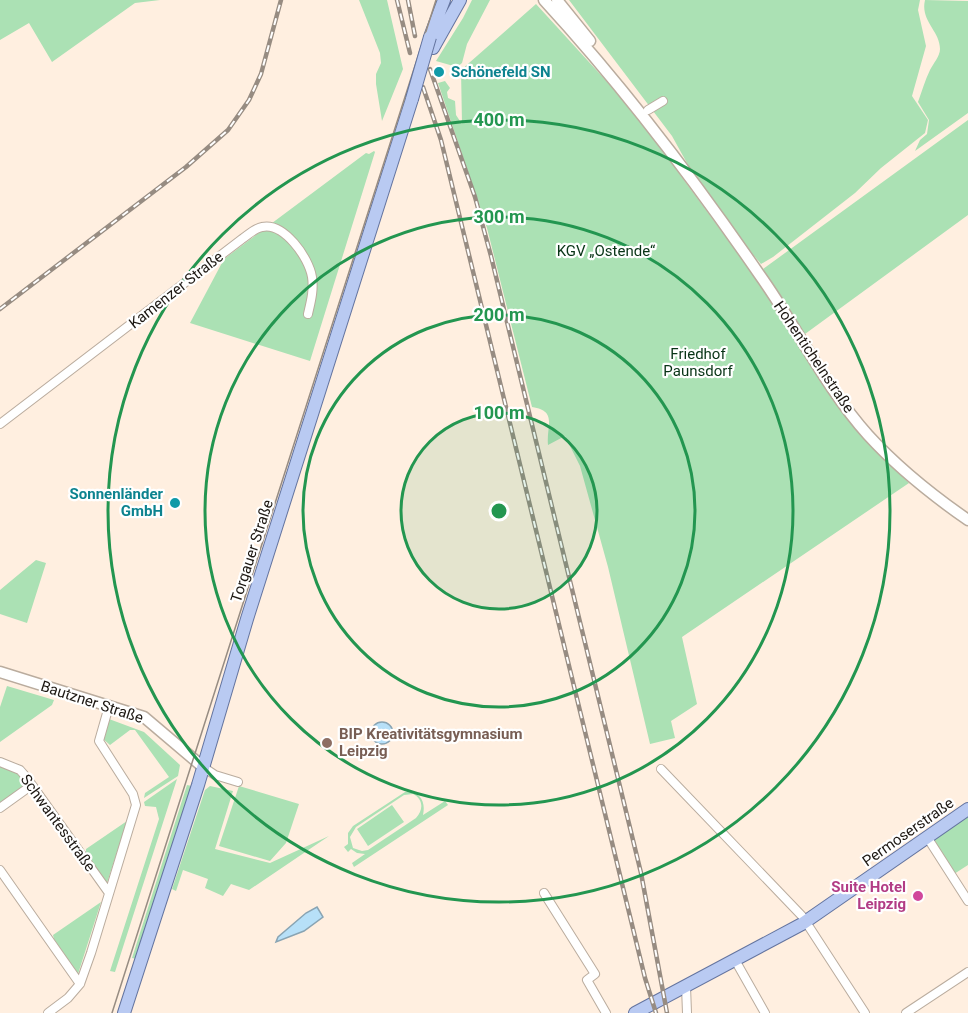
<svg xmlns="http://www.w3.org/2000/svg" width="968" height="1013" viewBox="0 0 968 1013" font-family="Roboto,sans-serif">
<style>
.green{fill:#abe1b4;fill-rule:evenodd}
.water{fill:#b7e0f8;stroke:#89a4b3;stroke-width:1.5}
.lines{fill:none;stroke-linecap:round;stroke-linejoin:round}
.minor-casing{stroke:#baac9e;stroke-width:10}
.secondary-casing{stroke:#baac9e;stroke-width:13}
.primary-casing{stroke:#64749f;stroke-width:14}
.minor{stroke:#fff;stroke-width:8}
.secondary{stroke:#fff;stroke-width:10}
.primary{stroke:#b9caf2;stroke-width:12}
.tram{stroke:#978c82;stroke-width:1.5}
.rail-casing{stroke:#978c82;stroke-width:4.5}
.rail{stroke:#fff;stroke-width:2;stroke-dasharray:7;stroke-linecap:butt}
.primary-bridge-casing{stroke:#64749f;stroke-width:14;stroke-linecap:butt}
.primary-bridge{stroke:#b9caf2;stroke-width:12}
.ring{fill:none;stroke:#239650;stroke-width:3}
.culture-dot{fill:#0f9aa8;stroke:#fff;stroke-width:2}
.education-dot{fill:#8d6e63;stroke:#fff;stroke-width:2}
.hotel-dot{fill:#d1479c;stroke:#fff;stroke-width:2}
.labels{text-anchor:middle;stroke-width:4.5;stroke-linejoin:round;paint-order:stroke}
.culture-label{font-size:15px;font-weight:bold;fill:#0d838f;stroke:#fff;text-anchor:start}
.park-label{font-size:15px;fill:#083416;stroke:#fff}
.street-label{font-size:15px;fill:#1d1813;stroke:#fff}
.education-label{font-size:15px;font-weight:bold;fill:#785e54;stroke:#fff;text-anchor:start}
.hotel-label{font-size:15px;font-weight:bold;fill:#b23c85;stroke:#fff;text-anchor:end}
.centre{fill:#239650;stroke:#fff;stroke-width:3}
.ring-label{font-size:18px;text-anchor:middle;font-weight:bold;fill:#239650;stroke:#fff;stroke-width:4.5;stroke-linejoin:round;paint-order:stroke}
</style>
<rect width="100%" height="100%" fill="#ffefe0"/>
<path class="green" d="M0,0h160l-25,3 -83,59 -23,-39 -29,17z
M359,0h28l16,69 -21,52 -6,-37v-10l5,-11 -1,-10z
M472,0h18l-23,44 -5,19 -5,4 -21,-6 27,-43z
M569,0h351l-2,10 8,36 -14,50 16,24 -3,13 -44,35 -26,25 -82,64 -12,7 -23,-27 -45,-63 -21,-38z
M925,0l43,1v112l-53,38 5,-11 7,-6 2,-14 -11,-18c4,-11 7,-22 12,-32 3,-6 10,-14 10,-21 0,-18 -20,-28 -15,-49z
M536,4l95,104 122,166 76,119 59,70 21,20 -227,154 15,67 -26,17 4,17 -25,6 -42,-177 -28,-101 -15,-30 -17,9c-2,-19 10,-34 -16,-38l-45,-179 -49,-145 7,-2 5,7 -3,4 1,6 7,3 1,14 6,9 -1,-54z
M968,120v95l-163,119 -42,-65z
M374,151l1,1 -65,209 -120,-38 34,-64 142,-106 3,1z
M36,560l10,3 -19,60 -27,-9v-24z
M7,686l47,14 -2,5 -52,37v-35z
M109,719l35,13 36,33 -2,11 -34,22 1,-5 24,-16 -34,-47h-5l-20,15 -8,-7z
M0,764l17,7 11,11 -2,5 -26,19z
M177,779l-62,193 -5,-1 49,-152 -3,-12 -11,-1 -1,-4z
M187,785l5,1 -55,173 -5,-1z
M210,786l23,5 -18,58 55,14 59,-27 -80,54 -18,-6 -8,12 -18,-8 3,-9 -25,-9 -7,21 -4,-2 33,-99z
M239,786l60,18 -13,39 -16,18 -51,-15z
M405,792c15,-1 21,9 18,23l22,-14 3,4 -94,62 -2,-4 13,-9 -8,-1 -6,-4 -3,3 -4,-5 4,-3v-11l5,-7zM413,794c10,5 11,15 3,24l-48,32 -6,1 -9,-3 -3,-11 6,-10 48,-32z
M392,805l12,17 -36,24 -11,-17z
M968,816v49l-14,9 -20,-31v-3z
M127,821l-20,62 -21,-28v-6z
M101,902l-23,72 -24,-35 -1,-4z"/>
<path class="water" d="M371 733a11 11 0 1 1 22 0a11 11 0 1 1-22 0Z
M317,907l6,10 -19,14 -28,11 2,-5 28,-24z"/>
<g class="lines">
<g class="minor-casing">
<path id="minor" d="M648,110l15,-9
M0,424l242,-185c6,-4 13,-11 20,-12 22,-5 47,31 50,50 2,13 -1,24 -4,37
M0,762l20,8 7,8 82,115
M203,767l12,8 23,7
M661,769l141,147 63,97
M0,808l32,-23
M927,837l41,64
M0,870l80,114
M544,893l51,81 -8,6 19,33
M735,960l30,53
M686,986l1,27
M48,1013l20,-15 12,-14 11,-31 45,-148 -3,-11 -34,-53 10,-35
M906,1013l62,-41"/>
</g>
<g class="secondary-casing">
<path id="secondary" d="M544,0c79,86 149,178 215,274 38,53 66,113 109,161 30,33 64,60 100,85
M557,0l33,41
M0,672l144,45 59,50"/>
</g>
<g class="primary-casing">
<path id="primary" d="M430,37l14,-37
M433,48l27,-48
M124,1013l74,-228 49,-166 165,-520
M635,1013l167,-89 166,-115"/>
</g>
<use href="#minor" class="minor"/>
<use href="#secondary" class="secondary"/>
<use href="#primary" class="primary"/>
<path class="tram" d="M112,1013l324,-1013"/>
<g class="rail-casing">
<path id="rail" d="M397,0l13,53
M408,0l7,36
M430,69l45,128 16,59 150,617 26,140
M423,87l18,53 204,838 11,35
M0,309l186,-142 42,-37 21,-30 12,-26 20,-74"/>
</g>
<use href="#rail" class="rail"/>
<g class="primary-bridge-casing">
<path id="primary-bridge" d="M412,99l18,-62"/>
</g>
<use href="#primary-bridge" class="primary-bridge"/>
</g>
<circle cx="499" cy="511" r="98" fill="#239650" fill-opacity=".12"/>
<g class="ring">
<circle cx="499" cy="511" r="98"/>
<circle cx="499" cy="511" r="196"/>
<circle cx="499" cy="511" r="294"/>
<circle cx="499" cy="511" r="391"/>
</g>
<g class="culture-dot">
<circle cx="439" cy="72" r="6"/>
<circle cx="175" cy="503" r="6"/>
</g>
<circle class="education-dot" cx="327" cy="743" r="6"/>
<circle class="hotel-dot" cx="918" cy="896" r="6"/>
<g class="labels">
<g class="culture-label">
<text x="451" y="77">Schönefeld SN</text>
<text x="163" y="499" text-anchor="end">Sonnenländer<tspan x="163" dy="17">GmbH</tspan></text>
</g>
<g class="park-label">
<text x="606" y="256">KGV „Ostende“</text>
<text x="698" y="359">Friedhof<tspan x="698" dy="17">Paunsdorf</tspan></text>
</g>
<g class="street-label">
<text transform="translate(176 290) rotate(-38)" y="5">Kamenzer Straße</text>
<text transform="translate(814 357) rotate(56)" y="5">Hohentichelnstraße</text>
<text transform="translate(252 551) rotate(-72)" y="5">Torgauer Straße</text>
<text transform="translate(92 702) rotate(18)" y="5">Bautzner Straße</text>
<text transform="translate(58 823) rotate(54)" y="5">Schwantesstraße</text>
<text transform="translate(908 832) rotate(-35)" y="5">Permoserstraße</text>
</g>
<g class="education-label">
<text x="339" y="739">BIP Kreativitätsgymnasium<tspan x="339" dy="17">Leipzig</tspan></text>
</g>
<g class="hotel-label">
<text x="906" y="892">Suite Hotel<tspan x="906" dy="17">Leipzig</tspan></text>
</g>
</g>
<circle cx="499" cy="511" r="9" class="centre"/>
<g class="ring-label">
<text x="499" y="126">400 m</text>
<text x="499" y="223">300 m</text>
<text x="499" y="321">200 m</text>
<text x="499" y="419">100 m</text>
</g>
</svg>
